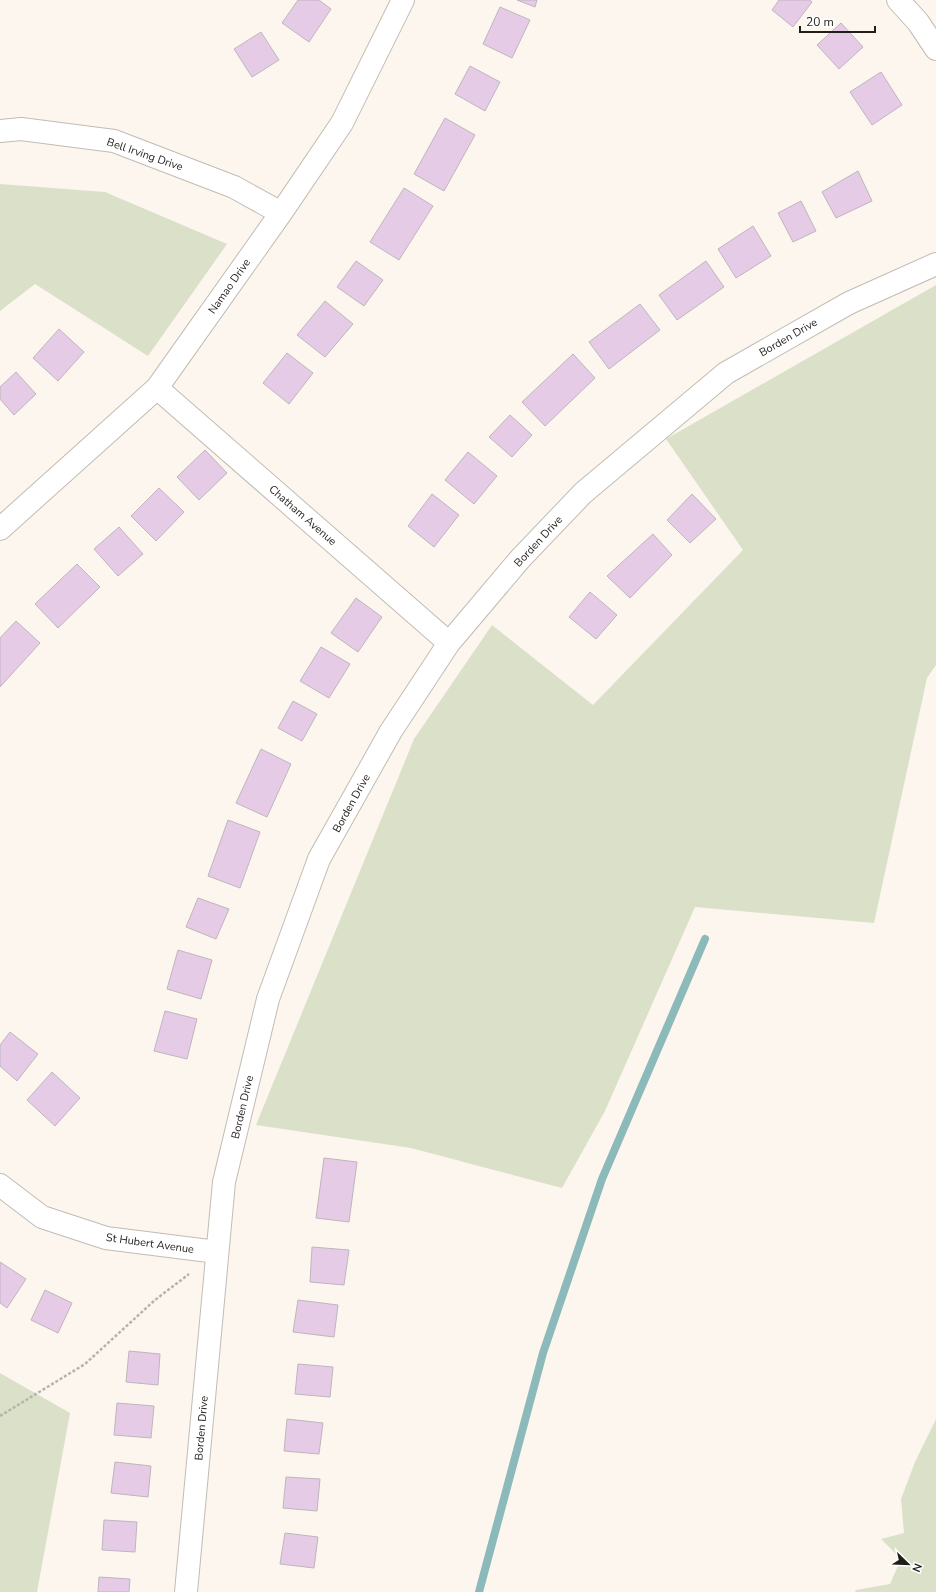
<svg xmlns="http://www.w3.org/2000/svg" width="936" height="1592" viewBox="0 0 936 1592" font-family="'Nunito Sans',sans-serif">
<style>
.green{fill:#dae1c8}
.lines{fill:none;stroke-linecap:round;stroke-linejoin:round}
.stream{stroke:#8cb9b9;stroke-width:8}
.building{fill:#e6cbe7;stroke:#bdb6bd}
.minor-casing{stroke:#c1bcb4;stroke-width:24}
.path{stroke:#b7b3ac;stroke-width:2.5;stroke-dasharray:3 2;stroke-linecap:butt}
.minor{stroke:#fff;stroke-width:22}
.labels{text-anchor:middle;stroke-width:4;stroke-linejoin:round;paint-order:stroke}
.street-label{font-size:11px;fill:#201e1b;stroke:#fff}
</style>
<rect width="100%" height="100%" fill="#fcf6ee"/>
<path class="green" d="M0,184l105,8 122,52 -79,112 -113,-72 -35,27z
M936,285v380l-9,13 -53,245 -179,-16 -90,204 -43,77 -151,-40 -155,-23 158,-386 78,-114 101,80 150,-155 -77,-111z
M0,1373l70,40 -33,179h-37z
M936,1419v173h-81l1,-2 34,-6 11,-25 -20,-20 23,-6 -3,-34 14,-37z"/>
<g class="lines">
<path class="stream" d="M479,1592l64,-239 59,-174 103,-240"/>
</g>
<path class="building" d="M298,0h21l12,9 -22,33 -27,-19z
M517,0h20l-2,7z
M779,0h31l2,2 -19,25 -21,-17z
M500,7l30,13 -18,38 -29,-14z
M841,23l22,24 -24,22 -22,-24z
M261,32l18,28 -27,17 -18,-28z
M470,66l30,16 -15,29 -30,-17z
M881,72l21,33 -30,20 -22,-33z
M445,118l30,17 -31,56 -30,-17z
M858,171l14,30 -36,17 -14,-26z
M404,188l29,18 -34,54 -29,-18z
M801,201l15,30 -23,11 -15,-29z
M753,226l18,30 -35,22 -18,-29z
M356,261l27,19 -19,26 -27,-19z
M706,261l18,26 -47,33 -18,-25z
M325,301l28,23 -28,33 -28,-22z
M640,304l20,26 -51,39 -20,-27z
M59,329l25,23 -26,29 -25,-23z
M287,353l26,20 -24,31 -26,-21z
M573,354l22,24 -50,48 -23,-24z
M16,372l20,22 -22,21 -14,-16v-12z
M510,415l22,20 -20,22 -23,-20z
M205,450l22,23 -28,27 -22,-23z
M468,452l29,24 -23,28 -29,-24z
M159,488l25,24 -28,29 -25,-25z
M432,494l27,21 -25,32 -26,-21z
M692,494l24,25 -26,24 -23,-23z
M119,527l24,27 -25,22 -24,-27z
M653,534l19,21 -42,43 -23,-22z
M77,564l23,23 -42,41 -23,-24z
M590,592l27,23 -21,24 -27,-22z
M356,598l26,19 -24,35 -27,-19z
M16,621l24,22 -40,44v-49z
M321,647l29,17 -21,34 -29,-17z
M293,701l24,13 -15,27 -24,-13z
M261,749l30,15 -24,53 -31,-14z
M228,820l32,12 -20,56 -32,-12z
M198,898l31,11 -13,30 -30,-12z
M178,950l34,10 -11,39 -34,-10z
M165,1011l32,8 -10,40 -33,-8z
M10,1032l28,22 -21,27 -17,-15v-21z
M52,1072l28,26 -25,28 -28,-26z
M324,1158l33,4 -8,60 -33,-4z
M312,1247l37,3 -5,35 -34,-3z
M0,1262l26,17 -19,29 -7,-5z
M45,1290l27,13 -14,30 -27,-13z
M298,1300l40,5 -4,32 -41,-5z
M129,1351l31,3 -2,31 -32,-3z
M298,1364l35,3 -3,30 -35,-3z
M117,1403l37,3 -3,32 -37,-3z
M287,1419l36,4 -4,31 -35,-3z
M115,1462l36,4 -3,31 -37,-4z
M286,1477l34,2 -3,32 -34,-3z
M104,1520l33,2 -2,30 -33,-2z
M285,1533l33,4 -4,31 -34,-4z
M99,1577l31,2 -1,13h-31z"/>
<g class="lines">
<g class="minor-casing">
<path id="minor" d="M898,0l20,22 18,27
M0,131l21,-2 93,12 120,46 47,26
M157,388l292,255
M0,529l157,-141 124,-175 61,-90 61,-123
M0,1185l42,32 64,21 111,14
M186,1592l38,-410 44,-183 51,-140 72,-128 58,-88 71,-84 63,-66 143,-120 123,-70 87,-39"/>
</g>
<path class="path" d="M0,1416l85,-52 70,-64 34,-26"/>
<use href="#minor" class="minor"/>
</g>
<g class="labels">
<g class="street-label">
<text transform="translate(145 154) rotate(19)" y="4">Bell Irving Drive</text>
<text transform="translate(229 286) rotate(-55)" y="4">Namao Drive</text>
<text transform="translate(788 337) rotate(-30)" y="4">Borden Drive</text>
<text transform="translate(303 515) rotate(41)" y="4">Chatham Avenue</text>
<text transform="translate(538 541) rotate(-47)" y="4">Borden Drive</text>
<text transform="translate(351 803) rotate(-61)" y="4">Borden Drive</text>
<text transform="translate(242 1107) rotate(-77)" y="4">Borden Drive</text>
<text transform="translate(150 1243) rotate(8)" y="4">St Hubert Avenue</text>
<text transform="translate(201 1428) rotate(-85)" y="4">Borden Drive</text>
</g>
</g>
<g transform="translate(908 1564) rotate(113)" stroke="#ffffff" stroke-width="3" paint-order="stroke">
<path d="M0-3L7 15L0 10L-7 15Z" fill="#201e1b"/>
<text y="-6" font-size="11" font-weight="bold" text-anchor="middle" fill="#201e1b">N</text>
</g>
<path d="M800 26v6h75v-6" fill="none" stroke="#201e1b" stroke-width="2"/>
<text x="806" y="26" font-size="12" fill="#201e1b" stroke="#ffffff" stroke-width="3" paint-order="stroke">20 m</text>
</svg>
